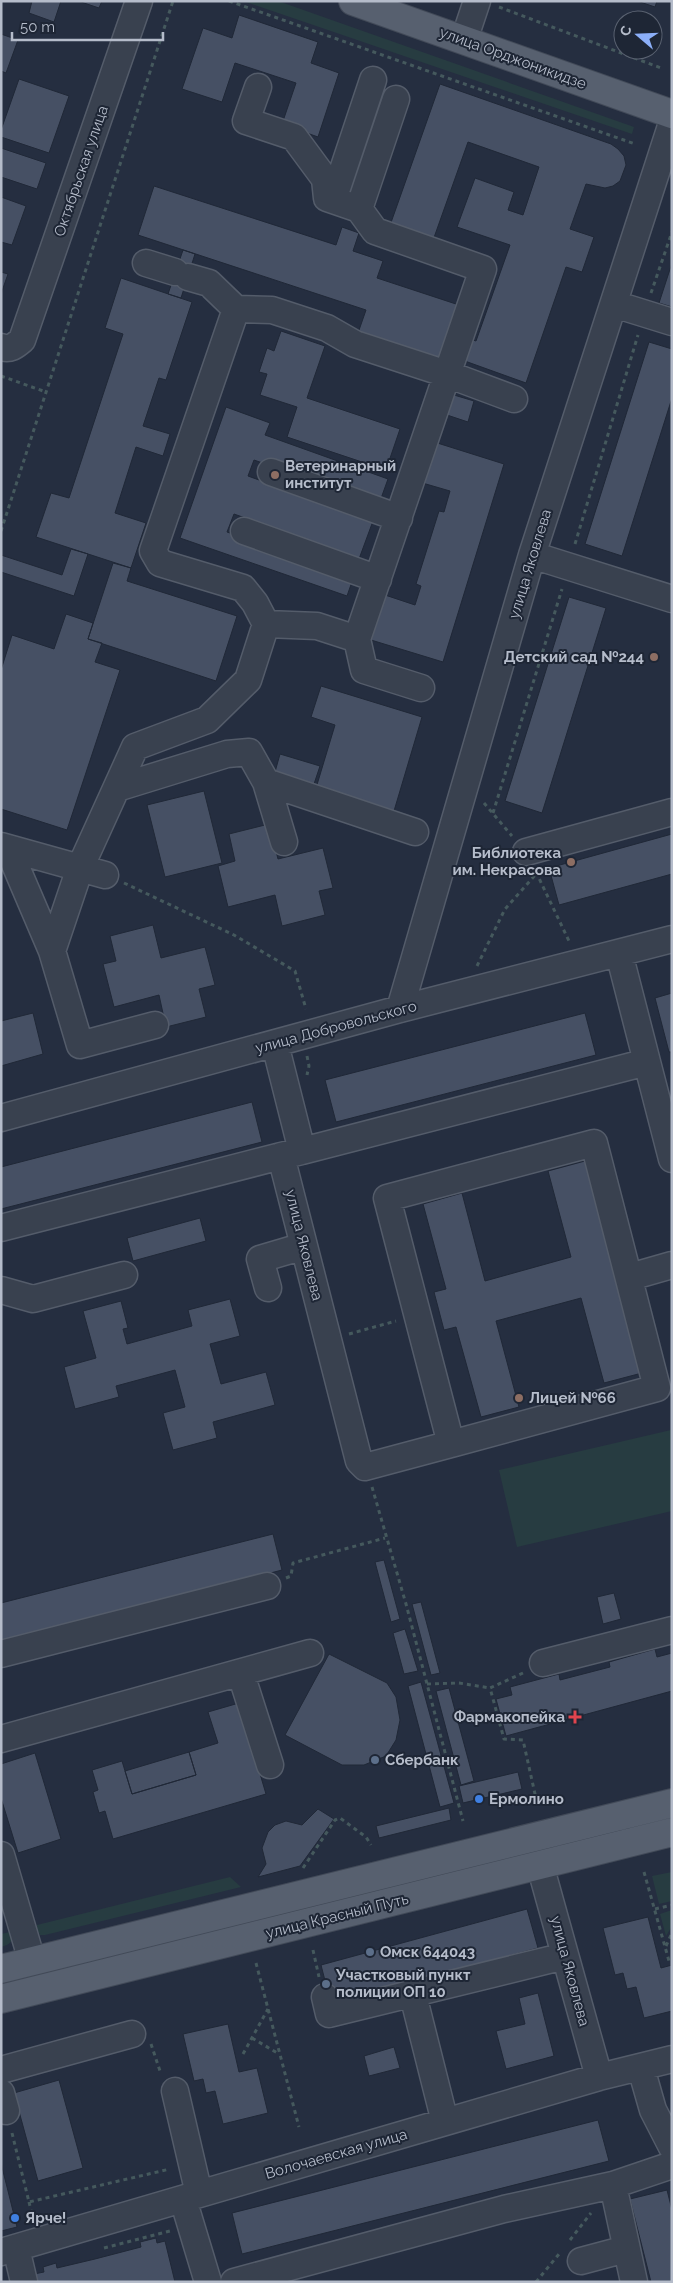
<svg xmlns="http://www.w3.org/2000/svg" width="673" height="2283" viewBox="0 0 673 2283" font-family="Raleway,sans-serif">
<style>
.green{fill:#273c41}
.building{fill:#465064;stroke:#202837}
.lines{fill:none;stroke-linecap:round;stroke-linejoin:round}
.minor-casing{stroke:#545c6a;stroke-width:29}
.major-casing{stroke:#424a58;stroke-width:30}
.path{stroke:#45595d;stroke-width:3;stroke-dasharray:4 4;stroke-linecap:butt}
.minor{stroke:#39414f;stroke-width:26}
.major{stroke:#57606f;stroke-width:28}
.education-dot{fill:#8d6e63;stroke:#1e2635;stroke-width:2}
.health-dot{fill:#e0444e;stroke:#1e2635;stroke-width:2}
.service-dot{fill:#5c6f8a;stroke:#1e2635;stroke-width:2}
.shop-dot{fill:#3f7fe0;stroke:#1e2635;stroke-width:2}
.labels{text-anchor:middle;stroke-width:4;stroke-linejoin:round;paint-order:stroke}
.street-label{font-size:15px;fill:#b5bcca;stroke:#1e2635}
.poi-label{font-size:15px;font-weight:bold;fill:#b5bcca;stroke:#1e2635;text-anchor:start}
</style>
<rect width="100%" height="100%" fill="#252e40"/>
<path class="green" d="M243,1h35l356,126 -2,7z
M671,1430l1,81 -155,36 -18,-77z
M672,1872v29l-13,3 -7,-28z
M230,1877l11,10 -196,48h-5l-4,-8 1,-2z
M672,1910v16l-6,10 -6,-22z
M10,1932l3,4c-2,8 -5,9 -12,11v-13z"/>
<path class="building" d="M32,1h29l-7,21 -25,-9z
M78,1h24l-3,7z
M637,1h20l-2,6z
M239,15l79,27 -7,21 28,10 -21,64 -36,-13 14,-41 -61,-20 -13,39 -40,-13 21,-61 29,10z
M1,34l17,6 -12,33 -5,-2z
M19,79l50,17 -20,57 -48,-16v-7z
M440,84l171,60 7,5 6,7 2,9 -6,16 -7,5 -8,2 -19,-4 -16,45 24,8 -12,35 -16,-5 -40,116 -64,-23 8,-21 6,2 34,-96 -53,-18 18,-49 39,14 -6,18 15,5 16,-48 -71,-25 -37,104 -43,-15z
M1,148l45,15 -9,26 -36,-12z
M154,186l182,59 6,-18 17,6 -6,18 30,10 -6,17 85,28 -18,56 -86,-29 8,-23 -228,-75z
M1,197l25,9 -14,39 -11,-3z
M183,250l12,4 -14,44 -13,-4z
M672,263v44l-13,-4z
M1,272l7,2 -7,20z
M121,278l71,24 -26,78 -7,-2 -16,48 27,8 -7,22 -27,-9 -21,66 31,10 -15,45 -95,-31 15,-44 18,5 54,-164 -18,-6z
M281,331l44,15 -18,52 93,31 -14,41 -99,-33 10,-30 -37,-12 7,-21 -8,-2 8,-24 7,3z
M649,342l23,7v49l-50,158 -37,-12z
M454,395l20,6 -6,21 -21,-7z
M226,407l44,16 -5,12 123,44 -9,25 -125,-44 -6,16 125,45 -14,38 -125,-45 -7,18 127,44 -7,20 -167,-58z
M431,441l73,23 -61,198 -72,-22 14,-45 30,10 6,-19 -5,-2 23,-73 5,1 6,-21 -31,-9z
M71,549l17,5 -14,42 -73,-24v-17l61,20z
M113,563l18,5 -4,13 110,35 -21,65 -128,-42z
M569,597l37,11 -64,205 -37,-12z
M66,614l27,9 -5,16 14,4 -7,19 25,8 -53,160 -66,-21v-139l11,-35 42,14z
M321,686l101,31 -28,94 -78,-23 19,-63 -24,-8z
M280,754l40,12 -6,18 -39,-12z
M204,791l18,72 -57,14 -18,-72z
M269,824l9,35 45,-11 10,40 -14,3 6,24 -43,11 -7,-31 -47,12 -10,-41 17,-5 -6,-27z
M672,834v40l-113,31 -10,-37z
M153,925l8,33 44,-11 10,38 -16,4 7,28 -40,10 -7,-32 -45,12 -11,-43 13,-3 -6,-25z
M672,993v59h-3l-14,-54z
M33,1013l10,41 -42,12v-45z
M585,1013l11,42 -260,67 -11,-42z
M252,1102l10,40 -261,67v-42z
M585,1161l57,212 -38,10 -23,-85 -85,23 23,86 -38,10 -25,-90 -12,3 -10,-38 12,-3 -23,-85 39,-11 23,88 86,-24 -23,-86z
M200,1218l6,23 -73,20 -6,-23z
M230,1299l10,37 -30,8 11,40 45,-12 9,33 -62,17 4,16 -44,12 -10,-37 22,-6 -10,-37 -59,16 3,11 -44,12 -11,-42 32,-9 -13,-47 38,-10 7,27 -5,1 4,15 65,-18 -4,-16z
M273,1534l9,36 -281,73v-40z
M384,1560l16,59 -9,3 -16,-60z
M614,1593l7,26 -18,5 -6,-27z
M421,1602l19,71 -9,2 -19,-71z
M405,1629l13,42 -14,3 -11,-41z
M655,1649l2,8 15,-4v38l-166,45 -10,-37 16,-4 -2,-8 49,-13 1,6 50,-13 -1,-5z
M329,1654l58,29 9,14 4,23 -4,20 -10,16 -22,9h-22l-57,-30z
M421,1682l33,121 -14,4 -32,-121z
M449,1688l25,93 -13,4 -25,-94z
M239,1703l27,91 -153,45 -8,-28 -6,2 -6,-21 5,-2 -6,-20 30,-9 10,33 64,-19 -7,-23 29,-9 -10,-31z
M189,1752l7,23 -64,19 -7,-23z
M35,1753l26,86 -43,14 -17,-55v-34z
M518,1772l4,17 -59,14 -4,-17z
M449,1808l2,12 -72,18 -3,-12z
M318,1809l16,10 -34,47 -42,11 8,-13 -4,-16 6,-16 7,-7 11,-4 16,4z
M527,1909l11,39 -207,56 -10,-39z
M648,1917l13,51 11,-3v46l-28,7 -8,-31 -9,2 -4,-16 -8,2 -12,-47z
M538,1993l16,63 -48,13 -10,-38 29,-7 -6,-26z
M228,2024l11,48 18,-4 11,45 -45,11 -8,-33 -9,2 -3,-14 -9,2 -11,-47z
M394,2047l6,21 -31,8 -5,-20z
M59,2080l24,88 -45,13 -24,-88z
M598,2120l11,41 -367,93 -10,-41z
M1,2163l16,64 -16,4z
M667,2190l5,20v72h-21l-21,-83z
M156,2238l1,5 8,-2 10,41h-139l-2,-8 10,-2 -1,-5 13,-4 1,5 38,-9 46,-12 -1,-5z"/>
<g class="lines">
<g class="minor-casing">
<path id="minor" d="M464,40l13,-39
M258,87l-12,34 48,16 31,42 2,19 32,11 16,22 108,38 -126,370
M333,200l40,-120
M359,209l37,-110
M146,263l29,9
M188,277l21,6 27,26 36,1 55,18 28,16 92,30 67,25
M614,304l58,18
M236,309l-83,242 7,12 83,25 12,15 11,21 51,2 40,13 7,31 57,18
M1,347c9,3 14,-1 21,-7l117,-339
M271,472l128,46
M244,531l134,48
M532,555l140,44
M266,782l18,60
M117,788l110,-34 22,-2 17,30 149,50
M1,846l104,29
M8,848l44,103 28,94 75,-20
M526,852l146,-40
M52,951l28,-83 55,-121 72,-27 41,-40 18,-56
M400,1009l132,-454 140,-432
M275,1044l27,107 -21,5 78,305 6,6 86,-23 -64,-246 207,-55 63,245 -206,56
M647,1062l25,97
M1,1118l399,-109 272,-70
M302,1151l345,-89 -28,-109
M1,1228l280,-72
M630,1277l42,-12
M268,1288l-8,-29 44,-13
M1,1290l32,9 91,-24
M1,1654l266,-68
M543,1663l129,-33
M241,1674l29,91
M1,1739l309,-86
M1,1855l31,106
M540,1865l59,212
M413,1995l32,127
M325,1997l4,17 236,-58
M641,2068l12,42 19,37
M1,2070l131,-36
M175,2091l24,103
M1,2093l5,18
M613,2185l21,97
M183,2199l25,83
M16,2248l8,34
M1,2252l598,-175 73,-18
M581,2261l45,-12
M234,2282l270,-73 109,-24 59,-20"/>
</g>
<g class="major-casing">
<path id="major" d="M353,1l319,113
M1,1969l671,-166
M1,1999l671,-167"/>
</g>
<path class="path" d="M229,1l406,143
M499,7l162,61
M651,293l21,-61
M1,376l45,16
M1,531l172,-530
M575,544l63,-209
M484,803l28,33
M493,813l69,-224
M536,872l33,69
M124,883l110,52 61,36 11,38
M477,966l28,-57 32,-36
M307,1056l2,10 -2,9
M349,1334l47,-13
M372,1487l34,117 57,217
M286,1578l5,-2 2,-13 92,-25
M523,1673l-33,15 14,51 19,1 14,63
M427,1684l32,-1 31,5
M303,1868l32,-48 5,-2 26,19 5,8
M644,1872l25,89 3,-1
M655,1909l17,-4
M666,1946l6,-13
M313,1950l6,27
M256,1963l43,164
M252,2038l27,16
M151,2044l10,30
M243,2054l25,-45
M12,2133l17,69 141,-33
M29,2202l4,17
M570,2240l21,-27
M104,2248l66,-17
M536,2282l23,-28"/>
<use href="#minor" class="minor"/>
<use href="#major" class="major"/>
</g>
<g class="education-dot">
<circle cx="275" cy="475" r="5"/>
<circle cx="654" cy="657" r="5"/>
<circle cx="571" cy="862" r="5"/>
<circle cx="519" cy="1398" r="5"/>
</g>
<path class="health-dot" d="M572.5 1709.5h5v5h5v5h-5v5h-5v-5h-5v-5h5z"/>
<g class="service-dot">
<circle cx="375" cy="1760" r="5"/>
<circle cx="370" cy="1952" r="5"/>
<circle cx="326" cy="1984" r="5"/>
</g>
<g class="shop-dot">
<circle cx="479" cy="1799" r="5"/>
<circle cx="15" cy="2218" r="5"/>
</g>
<g class="labels">
<g class="street-label">
<text transform="translate(513 58) rotate(20)" y="5">улица Орджоникидзе</text>
<text transform="translate(81 171) rotate(-71)" y="5">Октябрьская улица</text>
<text transform="translate(530 564) rotate(-73)" y="5">улица Яковлева</text>
<text transform="translate(336 1027) rotate(-15)" y="5">улица Добровольского</text>
<text transform="translate(304 1245) rotate(76)" y="5">улица Яковлева</text>
<text transform="translate(337 1916) rotate(-14)" y="5">улица Красный Путь</text>
<text transform="translate(570 1971) rotate(75)" y="5">улица Яковлева</text>
<text transform="translate(336 2154) rotate(-16)" y="5">Волочаевская улица</text>
</g>
<g class="poi-label">
<text x="285" y="471">Ветеринарный<tspan x="285" dy="17">институт</tspan></text>
<text x="644" y="662" text-anchor="end">Детский сад №244</text>
<text x="561" y="858" text-anchor="end">Библиотека<tspan x="561" dy="17">им. Некрасова</tspan></text>
<text x="529" y="1403">Лицей №66</text>
<text x="565" y="1722" text-anchor="end">Фармакопейка</text>
<text x="385" y="1765">Сбербанк</text>
<text x="489" y="1804">Ермолино</text>
<text x="380" y="1957">Омск 644043</text>
<text x="336" y="1980">Участковый пункт<tspan x="336" dy="17">полиции ОП 10</tspan></text>
<text x="25" y="2223">Ярче!</text>
</g>
</g>
<rect width="673" height="2283" fill="none" stroke="#b5bcca" stroke-width="5"/>
<g transform="translate(638 35) rotate(289)"><circle r="24" fill="#1e2635" stroke="#5a6271"/>
<path d="M0-4L9 19L0 12L-9 19Z" fill="#8caff8"/>
<text y="-8" font-size="14" font-weight="bold" text-anchor="middle" fill="#b5bcca">С</text>
</g>
<path d="M12 32v8h151v-8" fill="none" stroke="#b5bcca" stroke-width="2.5"/>
<text x="20" y="32" font-size="15" fill="#b5bcca" stroke="#1e2635" stroke-width="4" paint-order="stroke">50 m</text>
</svg>
